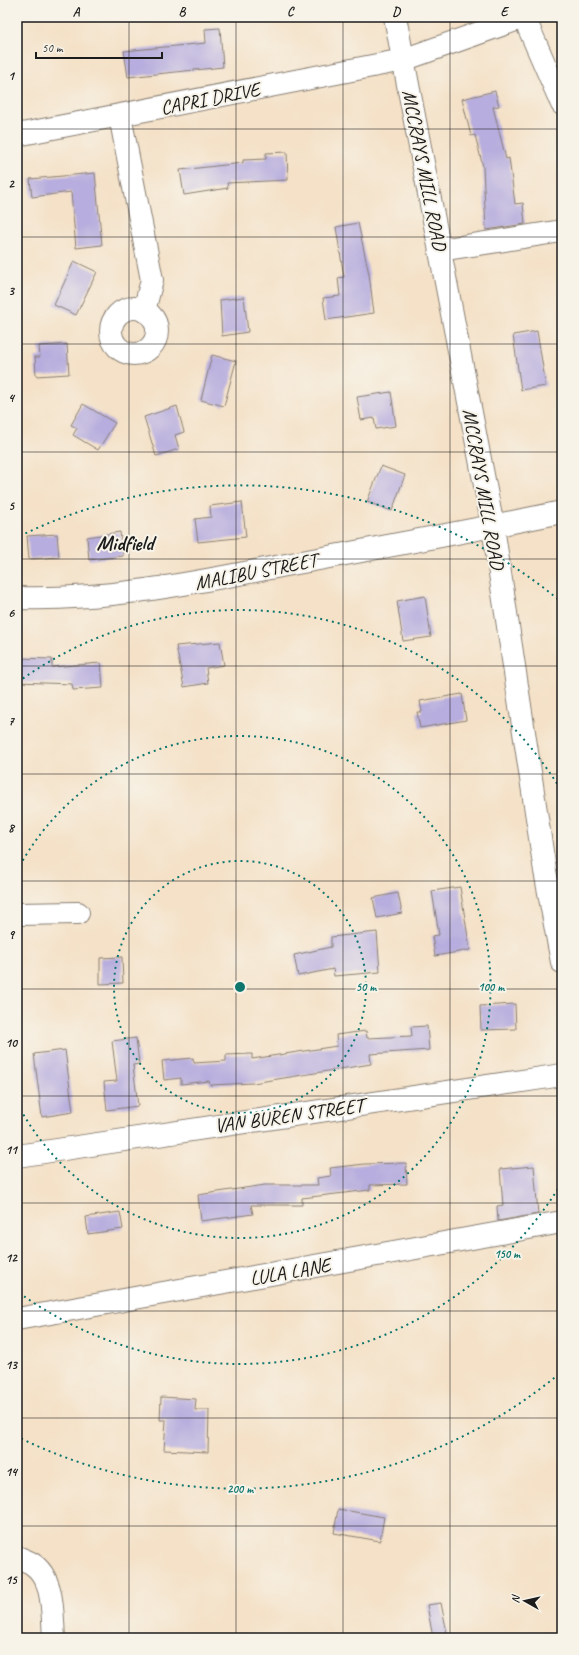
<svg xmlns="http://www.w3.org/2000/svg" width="579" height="1655" viewBox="0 0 579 1655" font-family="Caveat,sans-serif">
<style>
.building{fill:#b7adde}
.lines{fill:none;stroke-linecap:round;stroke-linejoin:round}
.minor-casing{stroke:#887e72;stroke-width:24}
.minor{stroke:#fff;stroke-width:22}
.grid{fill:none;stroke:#1c1c1c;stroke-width:1;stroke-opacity:0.55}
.ring{fill:none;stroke:#0f766e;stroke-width:2;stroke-dasharray:2 4}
.labels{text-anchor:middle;stroke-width:4;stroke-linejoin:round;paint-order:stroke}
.street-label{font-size:20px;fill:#1c1c1c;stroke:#f7f3e8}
.neighbourhood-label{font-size:21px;font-weight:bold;fill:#1c1c1c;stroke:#f7f3e8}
.centre{fill:#0f766e;stroke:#f7f3e8;stroke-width:2}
.ring-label{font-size:12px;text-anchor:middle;font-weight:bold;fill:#0f766e;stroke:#f7f3e8;stroke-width:4;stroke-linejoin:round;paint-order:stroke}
.neatline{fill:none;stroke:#1c1c1c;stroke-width:1.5}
.grid-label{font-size:13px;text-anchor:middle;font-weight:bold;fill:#1c1c1c}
</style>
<rect width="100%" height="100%" fill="#f7f3e8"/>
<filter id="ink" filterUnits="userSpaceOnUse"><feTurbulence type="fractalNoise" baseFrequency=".025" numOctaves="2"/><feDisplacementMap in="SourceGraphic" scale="8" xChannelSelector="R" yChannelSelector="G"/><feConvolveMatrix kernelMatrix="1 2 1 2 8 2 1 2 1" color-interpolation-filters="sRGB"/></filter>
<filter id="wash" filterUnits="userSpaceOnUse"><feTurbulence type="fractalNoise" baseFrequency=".012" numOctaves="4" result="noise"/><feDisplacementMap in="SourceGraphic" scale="16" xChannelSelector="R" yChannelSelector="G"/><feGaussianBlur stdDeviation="0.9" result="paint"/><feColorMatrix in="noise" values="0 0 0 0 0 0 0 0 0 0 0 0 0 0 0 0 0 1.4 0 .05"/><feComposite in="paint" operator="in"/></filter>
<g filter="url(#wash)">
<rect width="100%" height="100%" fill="#f4e1c7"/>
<g id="blocks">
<path class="building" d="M220,28l3,39 -95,10 -4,-26 82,-8 -1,-14z
M495,91l4,15 -6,1 13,52 3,-1 6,46 8,-1 2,21 -39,6 -3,-63 -8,-32 -4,1 -9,-37z
M287,152l1,28 -61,3 1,5 -44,7 -4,-25 63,-7v-3l23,-1v-6z
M95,173l7,72 -26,3 -5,-56 -39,5 -2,-18z
M358,223l11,51 5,39 -48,7 -3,-22 17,-2 -2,-18 6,-1 -8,-50z
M74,261l23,11 -21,43 -22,-10z
M244,297l4,35 -26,4 -2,-36z
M537,331l9,55 -25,4 -8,-55z
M67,344l2,30 -33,2 -1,-19h5l-1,-11z
M212,355l24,6 -12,45 -23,-6z
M391,392l5,34 -20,3 -2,-11 -13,2 -4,-23z
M83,404l32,19 -17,27 -25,-15 4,-7 -6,-3z
M177,406l7,26 -9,3 4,14 -23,7 -12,-39z
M381,466l24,9 -13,36 -25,-9z
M242,502l4,35 -48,5 -3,-23 16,-2 -1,-11z
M120,532l3,24 -34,4 -2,-23z
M57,534l2,23 -30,2 -2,-23z
M425,596l6,41 -28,4 -6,-40z
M220,642l4,23 -18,3 2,15 -24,4 -8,-41z
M17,658l35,1v8l49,-4 2,25 -30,2 -1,-6 -55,-2z
M462,694l4,26 -46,8 -3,-16h5l-2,-11z
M460,887l10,63 -35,6 -3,-20 7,-1 -7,-44z
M398,893l4,20 -25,5 -4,-20z
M377,932l3,40 -46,4 -1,-7 -35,7 -4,-21 37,-8v-10z
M122,957l1,26 -23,1v-26z
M515,1004l1,25 -35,1 -1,-24z
M427,1026l2,24 -59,4 1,10 -118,19 -43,2 -1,-4 -28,3v-6l-17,2 -2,-19 31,-3 1,5 32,-2v-6l26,-1v5l85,-13 -1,-11 30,-4 1,7 45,-2 -1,-9z
M136,1038l3,26 -6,1 5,41 -31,4 -3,-28 13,-1 -5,-40z
M65,1050l8,62 -31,5 -8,-63z
M406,1163l1,21 -37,1v5l-68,8v7h-51l2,9 -52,7 -3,-26 67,-10h53l-1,-7 14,-2 -1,-8 35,-4z
M534,1166l4,48 -40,7 -1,-15 6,-1 -3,-36z
M120,1212l3,17 -35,5 -2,-17z
M161,1397l35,2 -1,11h14l-1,42 -44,-2 2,-30h-6z
M338,1509l46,8 -4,24 -46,-8z
M441,1603l7,35h-15l-6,-33z"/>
</g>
</g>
<g filter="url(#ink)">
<use href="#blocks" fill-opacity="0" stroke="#887e72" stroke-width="1"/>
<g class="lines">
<g class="minor-casing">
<path id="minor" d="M395,17l98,510 52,344 17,91
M524,17l38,87
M120,116l32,164 -8,31
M17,135l386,-75 121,-43
M440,250l122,-19
M111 331a23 23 0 1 1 46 0a23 23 0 1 1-46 0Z
M17,598c92,3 179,-16 269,-33 92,-17 184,-34 276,-53
M17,914l61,-1
M17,1156l545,-81
M17,1319l545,-97
M17,1557c5,2 10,4 14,6 24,15 21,51 23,75"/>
</g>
<use href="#minor" class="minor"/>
</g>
</g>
<path class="grid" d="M129,17v1621M236,17v1621M343,17v1621M450,17v1621M17,129h545M17,237h545M17,344h545M17,452h545M17,559h545M17,666h545M17,774h545M17,881h545M17,989h545M17,1096h545M17,1203h545M17,1311h545M17,1418h545M17,1526h545"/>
<g class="ring">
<circle cx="240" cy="987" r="126"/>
<path d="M17 871A251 251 0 1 1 17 1103"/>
<path d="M561 1184A377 377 0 0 1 18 1292M18 682A377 377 0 0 1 561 790"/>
<path d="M559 1374A502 502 0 0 1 20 1438M20 536A502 502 0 0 1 559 600"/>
</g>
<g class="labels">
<g class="street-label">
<text transform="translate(210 98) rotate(-11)" y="7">CAPRI DRIVE</text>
<text transform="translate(425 170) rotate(79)" y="7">MCCRAYS MILL ROAD</text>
<text transform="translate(484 489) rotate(80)" y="7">MCCRAYS MILL ROAD</text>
<text transform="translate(256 571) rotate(-11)" y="7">MALIBU STREET</text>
<text transform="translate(289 1115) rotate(-8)" y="7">VAN BUREN STREET</text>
<text transform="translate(290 1271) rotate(-10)" y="7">LULA LANE</text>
</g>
<g class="neighbourhood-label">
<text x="125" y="550">Midfield</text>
</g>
</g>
<circle cx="240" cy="987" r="6" class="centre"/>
<g class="ring-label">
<text x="366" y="991">50 m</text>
<text x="491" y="991">100 m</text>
<text x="507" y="1258">150 m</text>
<text x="240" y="1493">200 m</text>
</g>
<rect width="579" height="1655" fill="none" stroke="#f7f3e8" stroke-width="44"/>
<g transform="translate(525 1601) rotate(278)" stroke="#f7f3e8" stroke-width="3" paint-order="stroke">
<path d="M0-3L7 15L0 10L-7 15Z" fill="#1c1c1c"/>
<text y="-6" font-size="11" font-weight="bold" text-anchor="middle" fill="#1c1c1c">N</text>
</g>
<path d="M36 52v6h126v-6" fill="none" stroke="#1c1c1c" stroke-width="2"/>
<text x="42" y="52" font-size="12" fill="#1c1c1c" stroke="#f7f3e8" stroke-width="3" paint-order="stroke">50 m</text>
<rect x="22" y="22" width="535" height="1611" class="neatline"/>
<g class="grid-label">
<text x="76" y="16">A</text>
<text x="182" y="16">B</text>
<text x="290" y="16">C</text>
<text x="396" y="16">D</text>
<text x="504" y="16">E</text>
<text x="11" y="80">1</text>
<text x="11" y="188">2</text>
<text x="11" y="295">3</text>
<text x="11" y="402">4</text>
<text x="11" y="510">5</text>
<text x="11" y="617">6</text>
<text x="11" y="725">7</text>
<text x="11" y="832">8</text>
<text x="11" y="939">9</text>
<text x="11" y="1047">10</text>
<text x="11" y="1154">11</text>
<text x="11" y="1262">12</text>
<text x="11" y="1369">13</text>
<text x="11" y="1476">14</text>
<text x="11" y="1584">15</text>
</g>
</svg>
